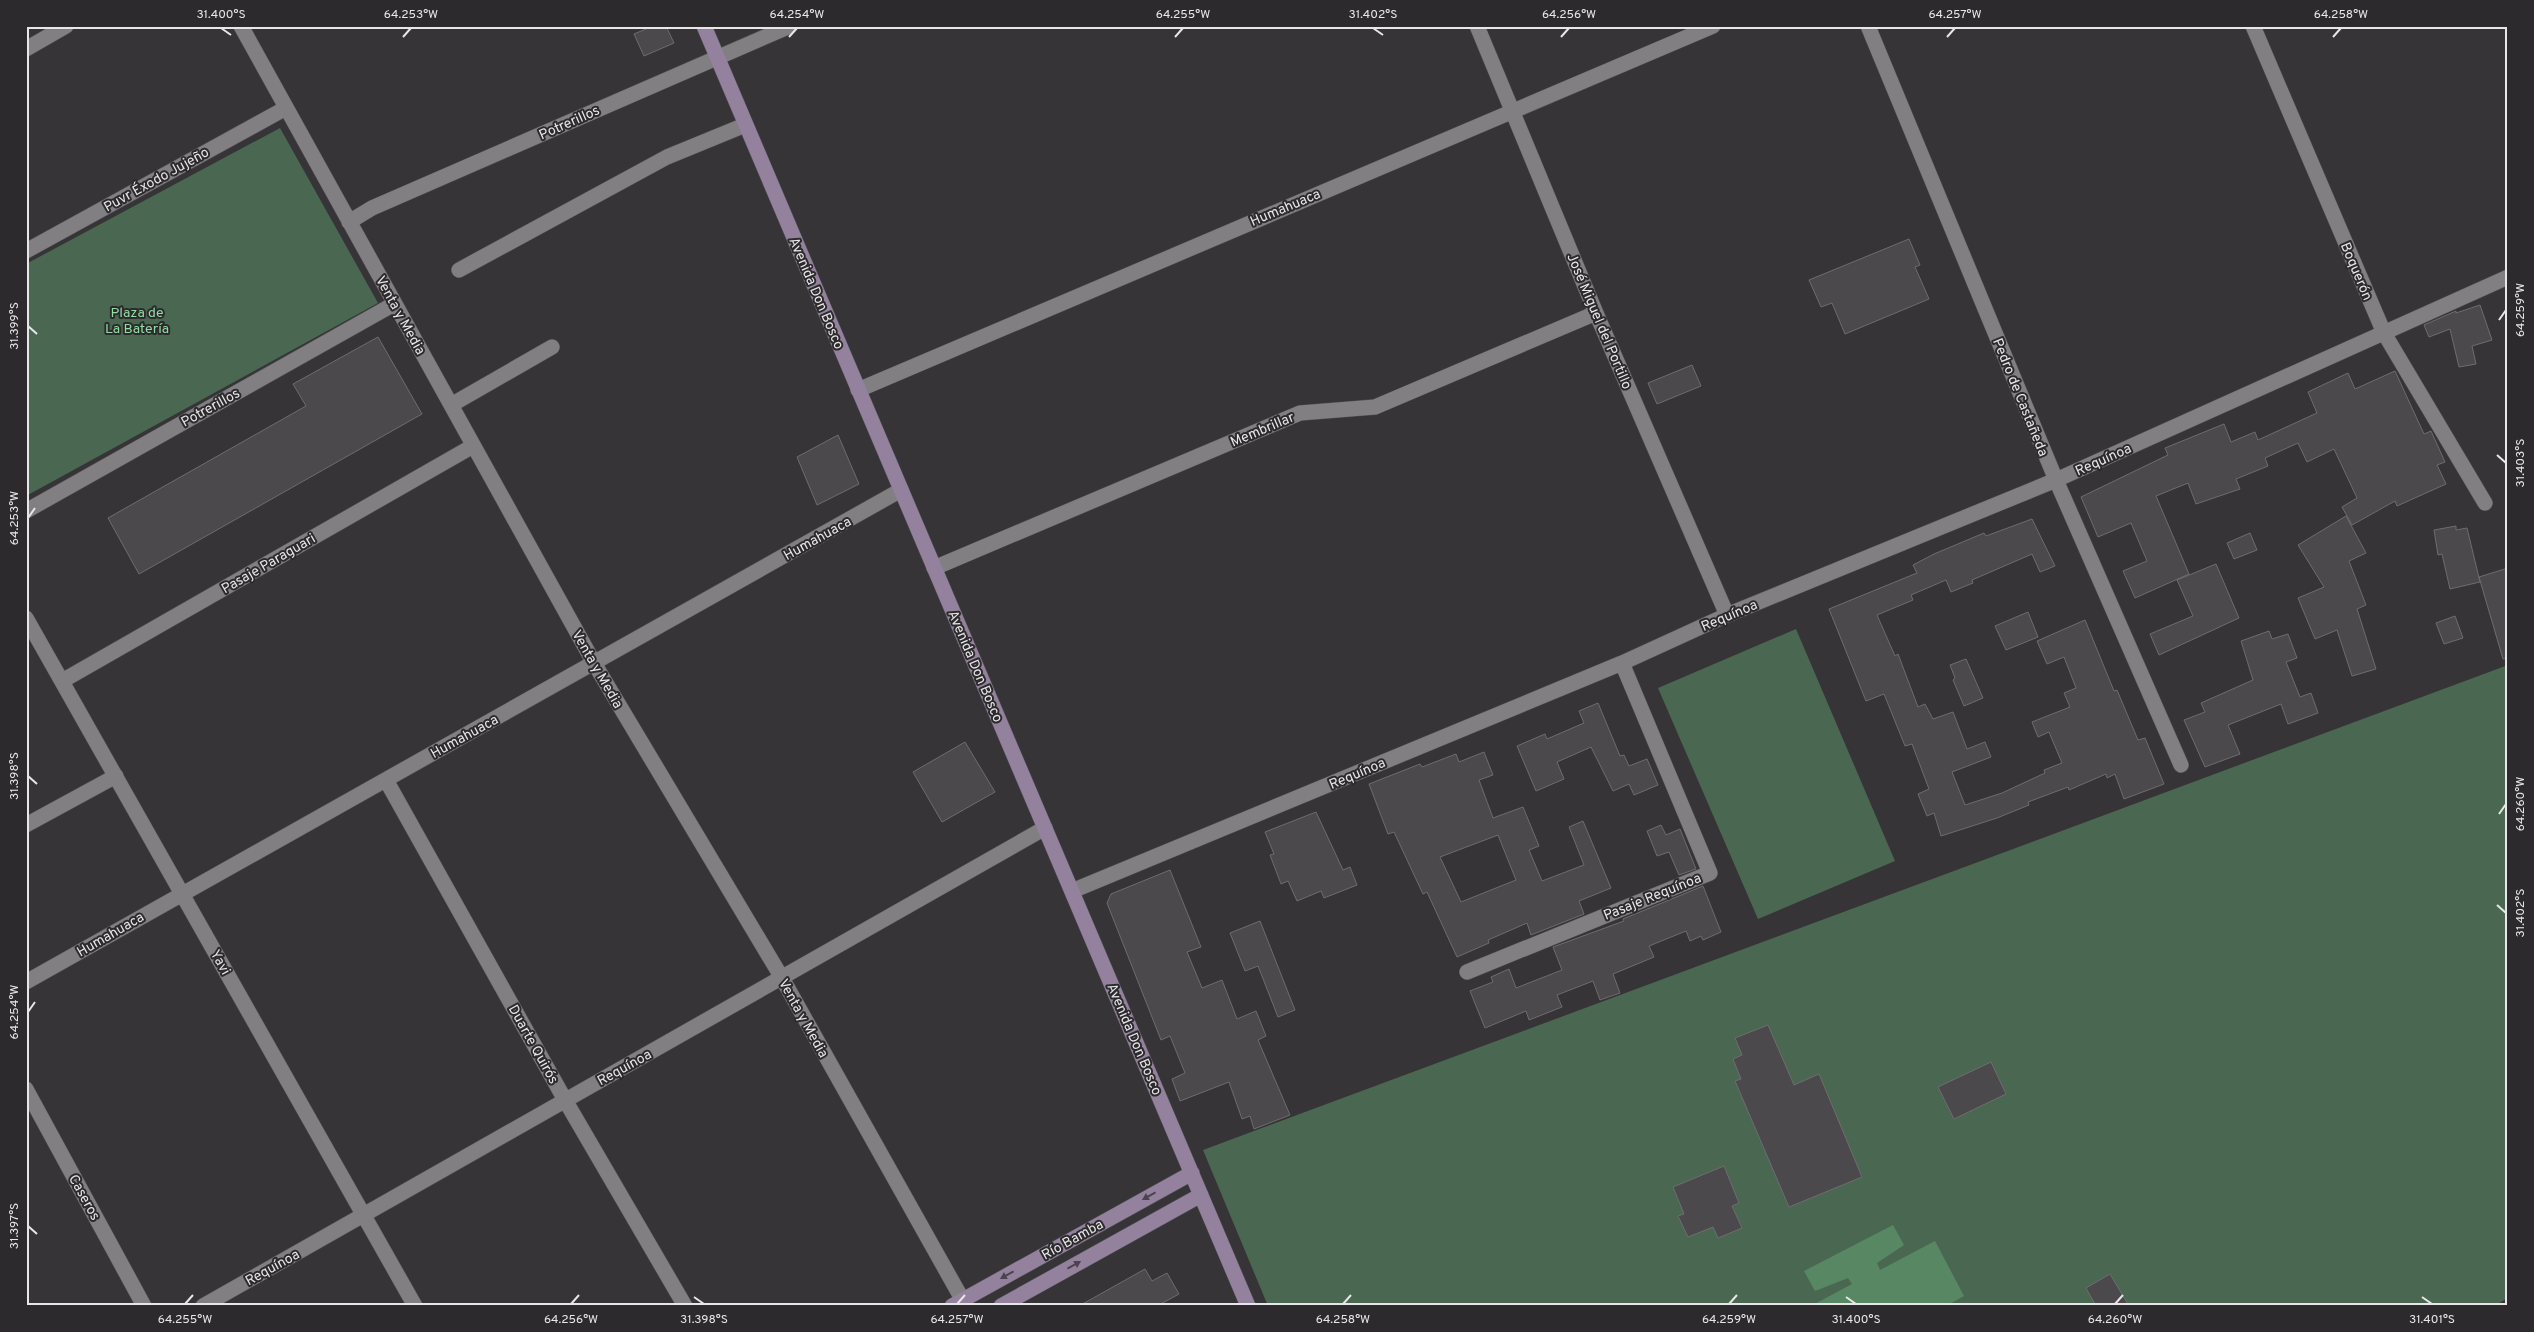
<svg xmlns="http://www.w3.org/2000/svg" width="2534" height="1332" viewBox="0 0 2534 1332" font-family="Overpass,sans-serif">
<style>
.green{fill:#4a6851}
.water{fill:#588863}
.building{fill:#4b494c;stroke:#6f6c70;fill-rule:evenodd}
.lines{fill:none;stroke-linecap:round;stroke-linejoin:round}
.street-casing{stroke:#525153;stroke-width:16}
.secondary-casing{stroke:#525153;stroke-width:16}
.street{stroke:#827f83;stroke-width:15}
.secondary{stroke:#94819e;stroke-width:15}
.oneway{fill:#4b444f}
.ticks{fill:none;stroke:#e8e6e8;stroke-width:2}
.labels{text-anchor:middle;stroke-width:4;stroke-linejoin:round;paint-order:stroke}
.street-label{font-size:14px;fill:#e8e6e8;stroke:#2c2a2d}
.park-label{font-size:14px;fill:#93dca4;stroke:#2c2a2d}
.neatline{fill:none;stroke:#e8e6e8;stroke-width:2}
.ticks-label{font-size:12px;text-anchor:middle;fill:#e8e6e8}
</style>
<rect width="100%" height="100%" fill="#363437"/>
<path class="green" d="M280,128l98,175 -352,193v-232z
M1796,629l99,232 -137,58 -100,-231z
M2508,665v633l-14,8h-1226l-65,-156z"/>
<path class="water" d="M1893,1225l11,20 -27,18 3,7 55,-29 29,55 -18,10h-135l41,-22 -4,-6 -33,13 -11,-20z"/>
<path class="building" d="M653,26h13l8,17 -30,13 -10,-22z
M1909,239l11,26 -5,2 14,32 -84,35 -13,-31 -11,4 -12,-27z
M2480,305l12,35 -20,6 4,18 -17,3 -9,-38 -21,8 -5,-12 32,-14v2z
M378,337l44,77 -283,160 -31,-56 198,-112 -13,-22z
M1692,365l9,21 -44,18 -9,-21z
M2395,371l29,63 7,-3 14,31 -8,3 9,19 -49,22 -2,-5 -43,24 -10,-18 15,-9 -23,-49 -27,13 -9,-19 -33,15 3,8 -32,13 4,10 -44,15 -8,-21 -32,13 33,78 -54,24 -12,-27 24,-10 -16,-38 -33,14 -17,-40 87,-42 -3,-7 59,-24 7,18 24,-10 3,8 59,-27 -9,-21 40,-19 7,16z
M838,435l21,49 -42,21 -20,-48z
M2346,516l20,37 -17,8 17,44 -9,4 19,60 -24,7 -15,-46 -22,9 -17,-41 26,-11 -26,-42z
M2032,519l23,47 -15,6 -8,-18 -60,26 1,3 -22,9 -5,-12 -35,15 2,5 -36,15 18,41 3,-2 20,53 7,-3 8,15 20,-7 14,37 18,-7 6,15 -39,15 13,33 37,-12 43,-20 -1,-3 18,-7 -13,-31 -11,5 -6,-15 38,-15 -6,-14 12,-5 -12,-31 -17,7 -10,-23 48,-21 29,71 3,-1 21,50 7,-2 19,46 -40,15 -9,-25 -8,4 -1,-4 -37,16 -1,-3 -40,15 1,3 -32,13 -56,18 -7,-23 -7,3 -9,-22 11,-5 -17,-45 -7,2 -21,-52 -18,7 -37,-92 88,-36 -4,-8 21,-11 50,-21 2,3z
M2456,526v4l11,-2 13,54 -30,7 -8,-35 -4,1 -4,-25z
M2250,533l7,17 -23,9 -7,-16z
M2216,564l23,54 -80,37 -9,-21 43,-18 -16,-36z
M2508,568v90l-5,1 -24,-82z
M2028,612l10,25 -32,13 -11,-24z
M2455,616l8,22 -19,6 -8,-21z
M2269,631l3,8 16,-5 9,24 -11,4 14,35 11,-4 7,20 -30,11 -7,-20 -53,21 12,29 -35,13 -21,-47 21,-8 -4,-9 52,-23 -12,-39z
M1966,659l17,39 -19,8 -11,-26 2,-2 -5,-13z
M1598,703l22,53 4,-1 5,11 18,-7 11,26 -24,10 -5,-11 -16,7 -22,-44 -34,15 7,17 -28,12 -19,-45 28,-12 2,5 37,-16 -5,-12z
M965,742l30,50 -53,30 -29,-50z
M1484,752l9,23 -14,5 14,38 30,-11 16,39 -10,4 13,31 42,-16 -15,-38 14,-6 28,67 -32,13 5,13 -53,21 -4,-12 -39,17 1,3 -32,14 -30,-65 -4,2 -29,-62 -6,2 -19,-50 51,-20 2,3 34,-13 3,8zM1498,835l18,45 -55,22 -21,-45z
M1316,812l27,58 7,-3 7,18 -33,13 -3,-7 -24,10 -9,-20 -7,3 -11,-29 4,-1 -9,-22z
M1661,825l5,10 14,-6 16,40 -17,6 -10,-23 -12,4 -10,-25z
M1170,870l31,77 -14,5 15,36 20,-8 15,39 19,-8 10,25 -8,4 32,75 -36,14 -4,-13 -8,3 -13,-37 -49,19 -8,-22 13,-6 -15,-37 -9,4 -54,-137 4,-9z
M1703,886l18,46 -18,8 -2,-4 -11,5 -4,-10 -37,15 5,11 -41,17 7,19 -20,7 -7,-19 -36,14 5,12 -33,13 -3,-9 -41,17 -15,-37 23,-9 -2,-5 18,-8 7,19 46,-18 -9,-23 71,-26 -1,-2z
M1260,921l35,89 -17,7 -20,-51 -13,5 -15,-38z
M1768,1025l26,60 25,-11 43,103 -73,30 -54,-126 6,-2 -8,-20 9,-4 -7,-17z
M1991,1062l15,32 -52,25 -16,-32z
M1724,1166l15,37 -7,3 10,22 -24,10 -5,-11 -25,10 -10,-21 6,-2 -11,-27z
M1145,1269l7,12 15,-8 12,21 -22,12h-78z
M2110,1274l19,32h-33l-10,-18z"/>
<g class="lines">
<g class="street-casing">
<path id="street" d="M241,26l353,637 188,315 184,328
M1477,26l119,287 131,302
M1868,26l188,454 125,285
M2253,26l131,307 101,170
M26,49l40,-23
M349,222l23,-14 418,-182
M26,251l260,-143
M459,270l208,-113 78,-32
M858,390l855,-364
M451,405l101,-58
M26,511l368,-207
M934,568l366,-155 75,-6 221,-94
M26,618l389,688
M62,681l411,-235
M386,780l179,320 120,206
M26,825l90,-49
M1072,891l550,-228 105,-48 329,-135 452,-203
M1467,972l243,-99 -88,-210
M26,982l875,-492
M26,1089l118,217
M203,1306l842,-478"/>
</g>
<g class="secondary-casing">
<path id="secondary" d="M704,26l544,1280
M952,1306l240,-133
M1001,1306l200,-111"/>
</g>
<use href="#street" class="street"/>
<use href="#secondary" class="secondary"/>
</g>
<defs><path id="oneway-solid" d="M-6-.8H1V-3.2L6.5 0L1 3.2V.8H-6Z" transform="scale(1.25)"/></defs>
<g class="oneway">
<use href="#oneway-solid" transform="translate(1149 1196) rotate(151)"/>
<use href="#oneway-solid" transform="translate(1074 1265) rotate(-29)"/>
<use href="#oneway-solid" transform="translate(1007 1275) rotate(151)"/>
</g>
<path class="ticks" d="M221,28l10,7M1373,28l10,7M403,37l8,-9M789,37l8,-9M1175,37l8,-9M1561,37l8,-9M1947,37l8,-9M2333,37l8,-9M2499,320l7,-10M28,326l9,8M2497,455l9,8M28,518l7,-10M28,776l9,8M2499,814l7,-10M2497,905l9,8M28,1012l7,-10M28,1226l9,8M694,1297l10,7M1846,1297l10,7M2422,1297l10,7M185,1304l8,-9M571,1304l8,-9M957,1304l8,-9M1343,1304l8,-9M1729,1304l8,-9M2115,1304l8,-9"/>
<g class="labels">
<g class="street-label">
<text transform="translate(569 122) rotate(-24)" y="5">Potrerillos</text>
<text transform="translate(156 179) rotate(-29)" y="5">Puvr Éxodo Jujeño</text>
<text transform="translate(1285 207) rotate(-23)" y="5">Humahuaca</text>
<text transform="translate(2357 271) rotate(67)" y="5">Boquerón</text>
<text transform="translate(817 293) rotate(67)" y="5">Avenida Don Bosco</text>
<text transform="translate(401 315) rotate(61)" y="5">Venta y Media</text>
<text transform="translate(1600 321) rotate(67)" y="5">José Miguel del Portillo</text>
<text transform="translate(2021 397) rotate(68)" y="5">Pedro de Castañeda</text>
<text transform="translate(210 407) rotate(-29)" y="5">Potrerillos</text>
<text transform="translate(1262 429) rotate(-23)" y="5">Membrillar</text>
<text transform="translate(2103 459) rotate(-24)" y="5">Requínoa</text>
<text transform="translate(817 538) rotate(-29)" y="5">Humahuaca</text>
<text transform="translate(268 563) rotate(-30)" y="5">Pasaje Paraguari</text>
<text transform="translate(1729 615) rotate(-23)" y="5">Requínoa</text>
<text transform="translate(976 666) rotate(67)" y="5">Avenida Don Bosco</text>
<text transform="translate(598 669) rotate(60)" y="5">Venta y Media</text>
<text transform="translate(464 736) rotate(-29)" y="5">Humahuaca</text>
<text transform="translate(1357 773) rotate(-23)" y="5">Requínoa</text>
<text transform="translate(1652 896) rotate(-22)" y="5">Pasaje Requínoa</text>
<text transform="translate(110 934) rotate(-30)" y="5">Humahuaca</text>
<text transform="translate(221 962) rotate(61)" y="5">Yavi</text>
<text transform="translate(804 1018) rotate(61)" y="5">Venta y Media</text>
<text transform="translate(1135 1039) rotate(67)" y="5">Avenida Don Bosco</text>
<text transform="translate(534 1044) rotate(61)" y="5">Duarte Quirós</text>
<text transform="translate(624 1067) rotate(-29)" y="5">Requínoa</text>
<text transform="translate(85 1197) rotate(61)" y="5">Caseros</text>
<text transform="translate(1072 1239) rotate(-29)" y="5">Río Bamba</text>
<text transform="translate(272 1267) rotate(-29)" y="5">Requínoa</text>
</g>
<g class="park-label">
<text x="137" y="317">Plaza de<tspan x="137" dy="16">La Batería</tspan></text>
</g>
</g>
<rect width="2534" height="1332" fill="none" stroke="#2c2a2d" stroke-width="55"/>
<rect x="28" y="28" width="2478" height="1276" class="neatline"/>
<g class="ticks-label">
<text x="221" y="18">31.400°S</text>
<text x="411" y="18">64.253°W</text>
<text x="797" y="18">64.254°W</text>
<text x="1183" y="18">64.255°W</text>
<text x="1373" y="18">31.402°S</text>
<text x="1569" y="18">64.256°W</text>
<text x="1955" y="18">64.257°W</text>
<text x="2341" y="18">64.258°W</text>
<text transform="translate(2520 310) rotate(-90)" y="4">64.259°W</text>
<text transform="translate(14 326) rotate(-90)" y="4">31.399°S</text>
<text transform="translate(2520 463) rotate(-90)" y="4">31.403°S</text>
<text transform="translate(14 518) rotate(-90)" y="4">64.253°W</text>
<text transform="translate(14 776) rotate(-90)" y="4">31.398°S</text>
<text transform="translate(2520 804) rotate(-90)" y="4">64.260°W</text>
<text transform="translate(2520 913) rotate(-90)" y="4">31.402°S</text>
<text transform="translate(14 1012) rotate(-90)" y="4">64.254°W</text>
<text transform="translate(14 1226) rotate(-90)" y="4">31.397°S</text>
<text x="185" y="1323">64.255°W</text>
<text x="571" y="1323">64.256°W</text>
<text x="704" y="1323">31.398°S</text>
<text x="957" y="1323">64.257°W</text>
<text x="1343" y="1323">64.258°W</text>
<text x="1729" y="1323">64.259°W</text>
<text x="1856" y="1323">31.400°S</text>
<text x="2115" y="1323">64.260°W</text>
<text x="2432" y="1323">31.401°S</text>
</g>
</svg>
